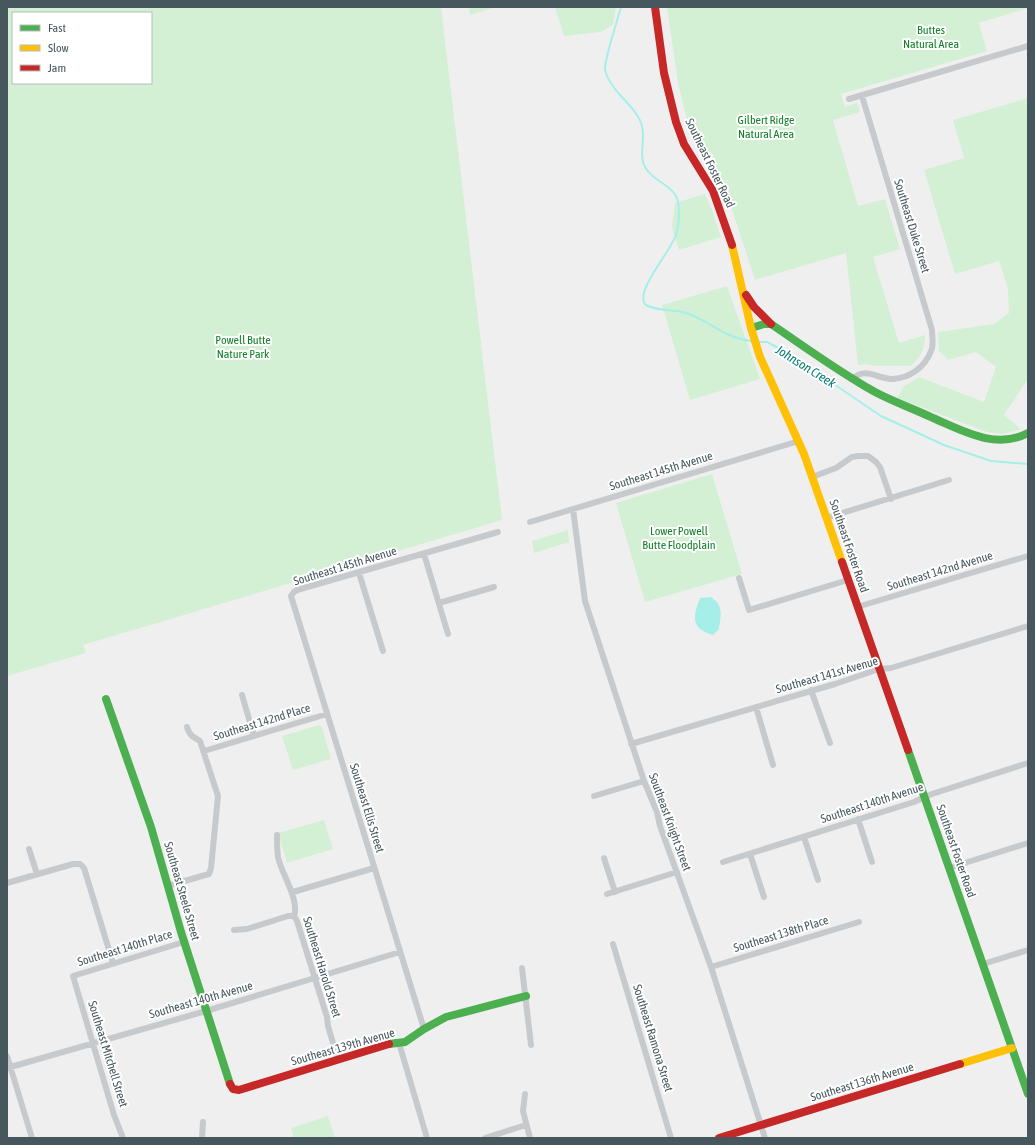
<svg xmlns="http://www.w3.org/2000/svg" width="1035" height="1145" viewBox="0 0 1035 1145" font-family="'Asap Condensed',sans-serif">
<style>
.green{fill:#d3f0d5;fill-rule:evenodd}
.water{fill:#a6efe9}
.lines{fill:none;stroke-linecap:round;stroke-linejoin:round}
.stream{stroke:#a6efe9;stroke-width:2}
.street{stroke:#c6cacc;stroke-width:6}
.fast{stroke:#4caf50;stroke-width:8}
.slow{stroke:#ffc107;stroke-width:8}
.jam{stroke:#c62828;stroke-width:8}
.labels{text-anchor:middle;stroke-width:4;stroke-linejoin:round;paint-order:stroke}
.park-label{font-size:12px;fill:#13812a;stroke:#fff}
.street-label{font-size:12px;fill:#46585d;stroke:#fff}
.water-label{font-size:13px;font-style:italic;fill:#098076;stroke:#fff}
</style>
<rect width="100%" height="100%" fill="#f0efef"/>
<path class="green" d="M7,7h434l61,513 -419,125 3,8 -79,23zM13,13h138v70h-138z
M469,7h27l-26,8z
M555,7h61l-3,18 -12,7 -37,4z
M667,7h361v1l-49,15 8,28 -146,43 4,13 12,-4 3,9 -27,8 25,86 27,-7 15,50 -27,8 26,86 26,-8c0,13 -4,22 -14,31h-36l-8,-2 -9,1 -12,-112 -91,27 -28,-86 -34,-57 -6,-17 -9,-37z
M1028,98v281l-24,36 17,14 -18,5 -16,-2 -90,-34 7,-12 15,-9 65,25 12,-35 -20,-15 -28,8 -9,-9 -1,-19 56,-8 15,-11 -1,-24 -9,-28 -44,13 -31,-104 40,-12 -11,-38z
M705,194l7,16 9,27 -42,13 -7,-23 3,-24z
M727,286l33,93 -70,21 -28,-95z
M712,474l30,100 -97,28 -29,-99z
M568,530l1,12 -35,11 -2,-12z
M319,725l3,2 9,32 -38,11 -11,-34z
M324,820l9,29 -46,14 -9,-30z
M328,1116l7,22h-41l-3,-10z"/>
<path class="water" d="M711,597c13,9 10,18 8,32l-6,6c-23,-7 -20,-18 -13,-37z"/>
<g class="lines">
<path class="stream" d="M621,7c-4,14 -8,27 -12,41 -1,6 -4,14 -4,21 1,9 9,19 15,26 8,9 19,19 22,31 4,15 -5,31 5,44 8,12 28,16 31,32 2,10 1,26 -3,35 -5,15 -40,54 -30,67 5,6 29,6 38,8 26,7 39,26 68,29
M758,342h9l21,11 93,63 63,29 47,16 37,3"/>
<path class="street" d="M849,99l179,-53
M852,379c15,-13 24,0 41,0 17,-1 32,-12 38,-28 3,-6 1,-14 1,-21l-70,-234
M812,477l24,-9 16,-11 6,-1h10l8,6 4,5 11,32
M573,509l12,92 59,180 13,31 3,14 51,141 54,171
M826,518l123,-38
M530,522l269,-81
M424,554l24,80
M359,573l24,78
M739,578l10,32 99,-30
M439,603l55,-16
M857,607l171,-51
M811,690l19,53
M242,695l12,41
M756,707l17,58
M631,744l204,-60 44,-15 12,-1 137,-42
M204,751l123,-37
M594,796l50,-15
M858,819l14,43
M277,835c0,7 0,15 1,22 3,16 22,43 16,59l3,5 30,96 1,9 10,34
M804,837l14,43
M29,849l8,25
M750,854l14,43
M604,858l11,34
M723,862l191,-60 18,-8 96,-31
M949,868l79,-25
M7,883l66,-19h7l4,4 29,95
M167,886l42,-12 2,-6 7,-72 -18,-55c-7,-4 -11,-6 -13,-14
M293,892l81,-24
M607,894l70,-22
M234,930l13,-1 41,-13h6
M613,944l58,194
M983,964l45,-14
M711,967l148,-45
M522,968l9,77
M424,1029l-133,-433 3,-4 3,-2 201,-58
M399,1043l28,95
M7,1056l25,82
M7,1068l199,-57 194,-59
M525,1094l-2,17 7,27
M123,1138l-9,-23 -41,-139 111,-34
M202,1138l1,-16
M485,1138l41,-13"/>
<path class="fast" d="M751,328l13,-4h7c34,23 68,48 104,68 19,10 39,17 58,26 30,13 63,32 95,15
M106,699l45,128 30,105 49,152
M908,750l120,344
M389,1044l16,-2 19,-13 22,-12 80,-21"/>
<path class="slow" d="M732,245l19,83 9,29 44,97 38,108
M960,1064l52,-16"/>
<path class="jam" d="M655,7l9,66 12,49 8,22 29,47 19,54
M746,295l8,12 17,17
M842,562l66,188
M230,1084l3,5 6,1 150,-46
M719,1138l241,-74"/>
</g>
<g class="labels">
<g class="park-label">
<text x="931" y="34">Buttes<tspan x="931" dy="14">Natural Area</tspan></text>
<text x="766" y="124">Gilbert Ridge<tspan x="766" dy="14">Natural Area</tspan></text>
<text x="243" y="344">Powell Butte<tspan x="243" dy="14">Nature Park</tspan></text>
<text x="679" y="535">Lower Powell<tspan x="679" dy="14">Butte Floodplain</tspan></text>
</g>
<g class="street-label">
<text transform="translate(710 163) rotate(64)" y="4">Southeast Foster Road</text>
<text transform="translate(912 226) rotate(73)" y="4">Southeast Duke Street</text>
<text transform="translate(661 471) rotate(-17)" y="4">Southeast 145th Avenue</text>
<text transform="translate(849 546) rotate(71)" y="4">Southeast Foster Road</text>
<text transform="translate(345 566) rotate(-17)" y="4">Southeast 145th Avenue</text>
<text transform="translate(940 571) rotate(-17)" y="4">Southeast 142nd Avenue</text>
<text transform="translate(827 675) rotate(-16)" y="4">Southeast 141st Avenue</text>
<text transform="translate(262 722) rotate(-17)" y="4">Southeast 142nd Place</text>
<text transform="translate(872 803) rotate(-18)" y="4">Southeast 140th Avenue</text>
<text transform="translate(367 808) rotate(73)" y="4">Southeast Ellis Street</text>
<text transform="translate(670 822) rotate(70)" y="4">Southeast Knight Street</text>
<text transform="translate(956 851) rotate(71)" y="4">Southeast Foster Road</text>
<text transform="translate(182 891) rotate(74)" y="4">Southeast Steele Street</text>
<text transform="translate(781 934) rotate(-17)" y="4">Southeast 138th Place</text>
<text transform="translate(125 948) rotate(-17)" y="4">Southeast 140th Place</text>
<text transform="translate(322 967) rotate(73)" y="4">Southeast Harold Street</text>
<text transform="translate(201 1000) rotate(-16)" y="4">Southeast 140th Avenue</text>
<text transform="translate(653 1038) rotate(73)" y="4">Southeast Ramona Street</text>
<text transform="translate(343 1047) rotate(-16)" y="4">Southeast 139th Avenue</text>
<text transform="translate(108 1054) rotate(73)" y="4">Southeast Mitchell Street</text>
<text transform="translate(862 1082) rotate(-17)" y="4">Southeast 136th Avenue</text>
</g>
<g class="water-label">
<text transform="translate(806 366) rotate(32)" y="5">Johnson Creek</text>
</g>
</g>
<rect width="1035" height="1145" fill="none" stroke="#46585d" stroke-width="16"/>
<rect x="12" y="12" width="140" height="72" fill="#ffffff" stroke="#b5bcbe"/>
<rect x="20" y="25" width="20" height="6" fill="#4caf50" stroke="#b5bcbe"/>
<text x="48" y="32" font-size="12" fill="#46585d">Fast</text>
<rect x="20" y="45" width="20" height="6" fill="#ffc107" stroke="#b5bcbe"/>
<text x="48" y="52" font-size="12" fill="#46585d">Slow</text>
<rect x="20" y="65" width="20" height="6" fill="#c62828" stroke="#b5bcbe"/>
<text x="48" y="72" font-size="12" fill="#46585d">Jam</text>
</svg>
